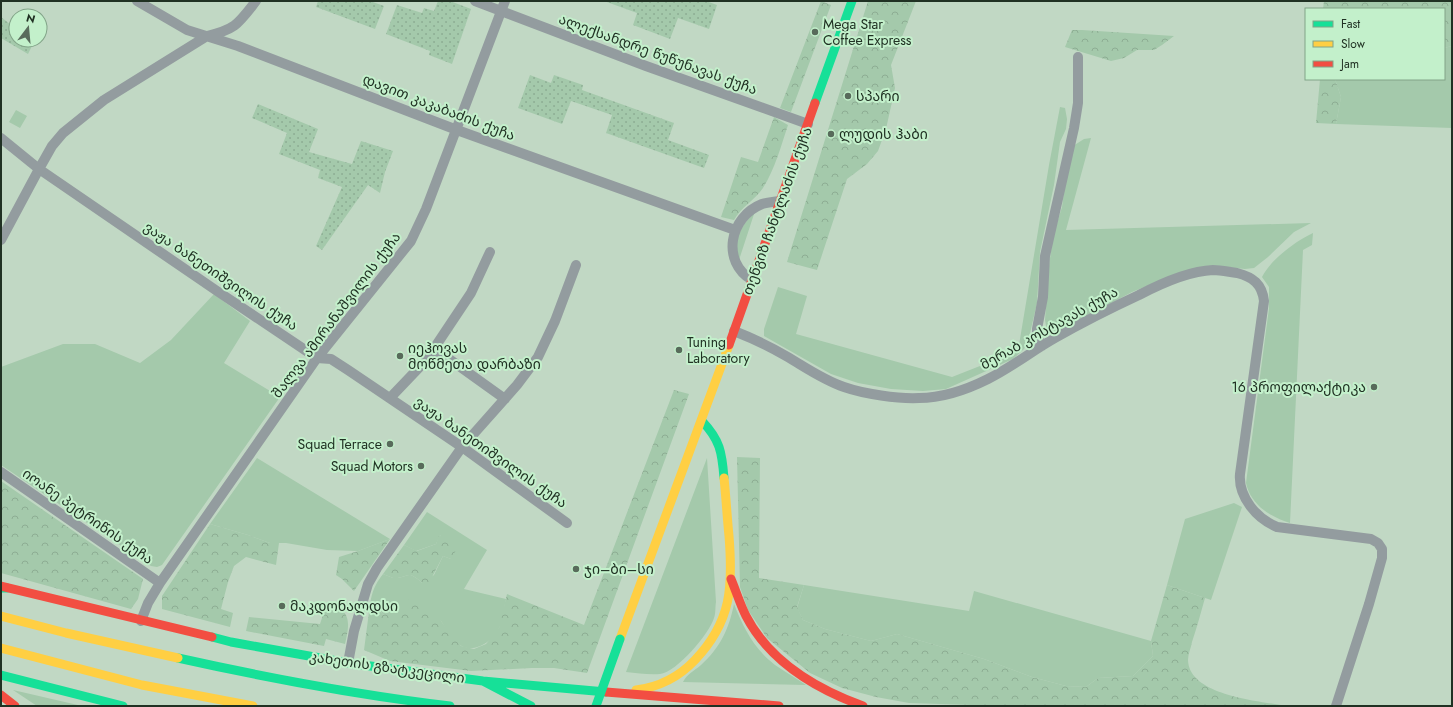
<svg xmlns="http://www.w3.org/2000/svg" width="1453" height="707" viewBox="0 0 1453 707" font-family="Jost,'Noto Sans Georgian',sans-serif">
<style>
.green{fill:#a4c9ab}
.forest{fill:url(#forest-crowns)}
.garden{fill:url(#garden-dots)}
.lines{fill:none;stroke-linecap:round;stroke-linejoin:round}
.street{stroke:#939c9f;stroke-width:10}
.fast{stroke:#16e098;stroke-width:9}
.slow{stroke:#ffcf43;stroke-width:9}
.jam{stroke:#f24e42;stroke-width:9}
.fast-bridge{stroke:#16e098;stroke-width:9}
.poi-dot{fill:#586b5b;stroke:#c3f0cb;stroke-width:1.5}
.labels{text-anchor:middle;stroke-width:4;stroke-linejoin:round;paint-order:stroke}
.poi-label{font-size:14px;fill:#203123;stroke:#c3f0cb;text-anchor:start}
.street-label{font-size:14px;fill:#203123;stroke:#c3f0cb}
</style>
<defs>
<pattern id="forest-crowns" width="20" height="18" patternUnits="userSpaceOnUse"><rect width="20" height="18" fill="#a4c9ab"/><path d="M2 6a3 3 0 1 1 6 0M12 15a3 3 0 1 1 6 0" fill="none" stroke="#8dad93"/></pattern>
<pattern id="garden-dots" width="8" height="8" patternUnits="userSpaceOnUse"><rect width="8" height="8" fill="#a4c9ab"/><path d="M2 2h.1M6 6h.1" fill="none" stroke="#8dad93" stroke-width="1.8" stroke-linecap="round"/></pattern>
</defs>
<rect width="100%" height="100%" fill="#c1d8c4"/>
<path class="green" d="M1452,46v82l-116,-4 5,-27 -6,-18h109v-31z
M1060,107l5,1 2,11 -1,10 -6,13 -6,43 -14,67 -3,51 -9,39 -4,7 -11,10 -67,30 -23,2 -32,-2 -33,-6 -27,-9 -67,-38v-7l14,-42 29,9 -11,38 156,43 66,-26 31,-186z
M16,110l11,6 -7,12 -11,-6z
M1091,138l-25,92 245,-7 -17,9 -26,25 -14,11 -9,1 -31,-3 -30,5 -52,21 -77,41 -5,1 -3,-3 -2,-11 4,-54 4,-30 9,-29 4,-31 7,-30 11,-7z
M755,211l-16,49c-7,-23 2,-32 16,-49z
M1313,233l-1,12 -9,5 -13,273c-20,-6 -39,-18 -44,-40l23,-175v-21l-7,-10c9,-18 34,-36 51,-44z
M214,294l36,27 -26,42 56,34 -118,168 -5,2 -6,-1 -150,-101v-98l62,-23h32l45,19 31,-23z
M257,458l133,81 -32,12 -31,-1 -41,-7h-16l-22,-8 -38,-11z
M707,458l9,144c-1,5 0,11 -2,16 -5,16 -37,54 -54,56 -11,1 -23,-1 -34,-2z
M1234,503l8,4 -31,93 -44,-15 18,-66z
M427,512l60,38 -23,39 42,10c-2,9 -3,19 -6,27 -5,14 -26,29 -40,19 -8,-5 -14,-16 -19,-24l-47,-12 -11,6 -6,-11h-7c2,-12 5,-20 13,-30 3,1 7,3 10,4 16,1 13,-10 29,5l12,-8 9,-19 8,3 -11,-24 -4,9 -20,7 -12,-6z
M804,585l165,26 5,-20 177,50 2,15 -20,20 -35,2 -12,9 -20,-1 -34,-9 -48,-18 -87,-25 -26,7 -46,-12 -22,-9 -6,-12z
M734,604c9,23 20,45 41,61 10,7 21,13 31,20l-123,-3c4,-8 11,-11 18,-17 19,-17 28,-36 33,-61z
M13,690l69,16h-45z"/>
<path class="forest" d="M821,1l10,4 -40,107 -11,-4z
M868,1h48l-25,64 4,23 -9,41 -8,22 -11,13 -20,15 -30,91 -30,-8z
M1324,1h128v45l-8,2v-39h-121z
M1072,30h10l92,6 -12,9 -8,5h-17l-13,8 -13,3 -46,-14z
M1320,79h15l6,18 -5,27 -20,-1z
M774,117l14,8c-7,21 -13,44 -25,63 -8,12 -22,19 -29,32l-13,-3 20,-60 17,5z
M674,390l15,4 -102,279 -33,-5h-22l-61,3 -81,-10 -26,-11 6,-46h6l7,11 11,-6 4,-7 15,-3 9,4 19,18 8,11 12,14 13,3 12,-5 13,-16 8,-34 77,31z
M737,457l23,1 -1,120 45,7 -7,22 6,13 22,9 46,12 26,-7 87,25 48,18 34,9 20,1 12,-9 35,-2 20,-20 -2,-15 16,-56 38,13c-4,14 -8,29 -13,44 -1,6 -4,12 -4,18 1,36 72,41 99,46h-285l-93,-3 -33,-6 -34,-9 -32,-15 -43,-35 -19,-28 -8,-23z
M1,481l142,98 -5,20 -7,10 -130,-36z
M210,524l38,11 22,8h9l-3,22 -30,-8 -12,9 -6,16 -7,27 12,4 -3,14 -68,-18v-13z
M439,535l19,12 -7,12 -8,-3 -14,27h-7c-16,-15 -13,-4 -29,-5 -3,-1 -7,-3 -10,-4l21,-29 13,6 19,-7z
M390,539l-36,52 -12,-12 -6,-4 3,-18 19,-6z
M330,606c23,3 19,21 15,38l-19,-5 -2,7 -78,-15 3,-14 71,7 5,-15z"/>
<path class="garden" d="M318,1h52l14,5 -9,23 -59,-22z
M438,1h12l21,8 -19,55 -23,-9 1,-4 -44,-17 11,-29 25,8 2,-5 10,3z
M604,1h102l11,4 -8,24 -31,-11 -8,21 -37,-14 4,-12z
M1,17l14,11 1,-2v14h6l10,6 -4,8 -27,-16z
M530,75l21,8 3,-8 29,10 -1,5 92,33 -6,17 41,15 -5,13 -98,-35 6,-18 -41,-14 -9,23 -44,-16z
M258,104l60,25 -9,23 43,12 9,-23 32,10 -8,21 -5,21 -12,-8 -46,65 -6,-4 26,-59 -24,-9 2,-8 -41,-16 8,-21 -35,-15z"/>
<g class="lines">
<path class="street" d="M137,1l50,29 51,16 219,84 278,100
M475,1l171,65 162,58
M1,138l38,31 178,122 100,67 14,1 17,11 114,77 105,76
M1,240l38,-71 13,-23 11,-13 41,-33 103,-64c29,-7 31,-12 49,-35
M752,280c-31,-18 -23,-63 10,-76 6,-2 12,-2 18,-3
M734,331c18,7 35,15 52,25 19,11 37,24 58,31 20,7 54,12 75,11 23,0 49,-9 69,-19 24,-12 44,-28 67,-41 28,-16 56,-30 84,-43 21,-11 50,-24 74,-25 8,0 16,2 24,3 16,4 25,11 27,28l-24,173c-2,23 17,45 37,53l94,12 7,4 4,6v9l-13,46 -33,102
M1042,346l-5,-9v-8l6,-32 2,-41 29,-128 4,-25v-46
M438,354l-3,-7 36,-54 19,-41
M390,398l41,-43 7,-1 7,2 60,43
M1,472l159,111
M141,621l7,-18 12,-20 157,-225 94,-117 15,-32 79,-208
M348,663l6,-32 14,-47 9,-16 85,-121 55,-62 21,-28 17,-36 21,-56"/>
<path class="fast" d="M815,103l37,-102
M702,421c18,19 20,31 22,57
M1,588h6
M212,637l19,5 117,21 135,18 123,11
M178,658c90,20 180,37 272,48
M1,675l122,31
M483,681l48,25"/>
<path class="slow" d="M1,616l65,17 112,25
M620,639l109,-294
M1,648l141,37 111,21
M636,690c23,-3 43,-13 59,-30 37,-39 38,-74 34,-124 -2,-20 -3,-39 -5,-58"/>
<path class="jam" d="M729,345l86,-242
M731,579c5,12 9,25 15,37 24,46 70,73 117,90
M1,586l211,51
M606,692l173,14
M1,695l14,11"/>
<path class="fast-bridge" d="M596,706l24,-67"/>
</g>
<g class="poi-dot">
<circle cx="815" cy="32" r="4"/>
<circle cx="848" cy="96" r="4"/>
<circle cx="831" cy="134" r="4"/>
<circle cx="679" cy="350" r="4"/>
<circle cx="400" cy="356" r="4"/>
<circle cx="1374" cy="387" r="4"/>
<circle cx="390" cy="444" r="4"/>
<circle cx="421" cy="466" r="4"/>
<circle cx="576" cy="569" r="4"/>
<circle cx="282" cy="606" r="4"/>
</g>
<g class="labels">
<g class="poi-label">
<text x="823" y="29">Mega Star<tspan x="823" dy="16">Coffee Express</tspan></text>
<text x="856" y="101">სპარი</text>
<text x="839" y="139">ლუდის ჰაბი</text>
<text x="687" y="347">Tuning<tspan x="687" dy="16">Laboratory</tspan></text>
<text x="408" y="353">იეჰოვას<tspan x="408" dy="16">მოწმეთა დარბაზი</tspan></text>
<text x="1366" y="392" text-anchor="end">16 პროფილაქტიკა</text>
<text x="382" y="449" text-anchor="end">Squad Terrace</text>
<text x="413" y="471" text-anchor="end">Squad Motors</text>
<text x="584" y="574">ჯი–ბი–სი</text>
<text x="290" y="611">მაკდონალდსი</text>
</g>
<g class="street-label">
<text transform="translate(658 54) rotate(20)" y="5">ალექსანდრე წუწუნავას ქუჩა</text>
<text transform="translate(439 107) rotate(21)" y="5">დავით კაკაბაძის ქუჩა</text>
<text transform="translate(777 211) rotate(-70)" y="5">თენგიზ ჩანტლაძის ქუჩა</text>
<text transform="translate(221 276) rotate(34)" y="5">ვაჟა ბანეთიშვილის ქუჩა</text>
<text transform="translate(336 315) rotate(-53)" y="5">შალვა ამირანაშვილის ქუჩა</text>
<text transform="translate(1049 328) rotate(-29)" y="5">მერაბ კოსტავას ქუჩა</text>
<text transform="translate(491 452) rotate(35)" y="5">ვაჟა ბანეთიშვილის ქუჩა</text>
<text transform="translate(88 516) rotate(35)" y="5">იოანე პეტრიწის ქუჩა</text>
<text transform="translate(387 667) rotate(8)" y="5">კახეთის გზატკეცილი</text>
</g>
</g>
<rect width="1453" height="707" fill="none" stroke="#203123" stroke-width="4"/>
<rect x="1305" y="8" width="140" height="72" fill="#c3f0cb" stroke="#82a488"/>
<rect x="1313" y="21" width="20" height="6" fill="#16e098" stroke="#82a488"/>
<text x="1341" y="28" font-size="12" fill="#203123">Fast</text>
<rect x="1313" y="41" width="20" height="6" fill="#ffcf43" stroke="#82a488"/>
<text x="1341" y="48" font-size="12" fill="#203123">Slow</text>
<rect x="1313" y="61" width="20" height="6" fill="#f24e42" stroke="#82a488"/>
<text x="1341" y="68" font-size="12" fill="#203123">Jam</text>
<g transform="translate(28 28) rotate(16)"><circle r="19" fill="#c3f0cb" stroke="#82a488"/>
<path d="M0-3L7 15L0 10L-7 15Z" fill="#586b5b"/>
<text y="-6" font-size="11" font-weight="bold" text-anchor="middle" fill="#203123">N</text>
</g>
</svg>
